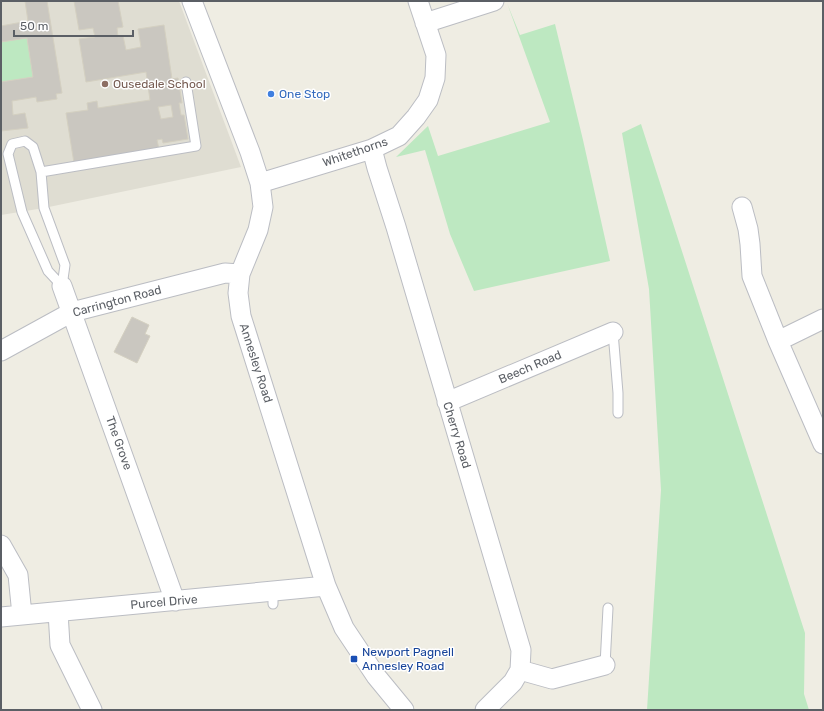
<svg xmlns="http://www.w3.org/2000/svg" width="824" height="711" viewBox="0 0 824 711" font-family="Rubik,sans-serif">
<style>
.education{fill:#dfddd2}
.green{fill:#bde8c1}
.building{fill:#cac7c0;stroke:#d4d0c1;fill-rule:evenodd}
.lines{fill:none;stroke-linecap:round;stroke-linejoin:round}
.service-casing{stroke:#bbbdc3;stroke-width:11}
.minor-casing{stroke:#bbbdc3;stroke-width:21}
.service{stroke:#fff;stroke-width:9}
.minor{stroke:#fff;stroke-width:19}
.education-dot{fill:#8d6e63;stroke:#fff;stroke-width:1.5}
.shop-dot{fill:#3f7fe0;stroke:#fff;stroke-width:1.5}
.transit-dot{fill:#1a4fb4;stroke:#fff;stroke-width:1.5}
.labels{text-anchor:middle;stroke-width:3;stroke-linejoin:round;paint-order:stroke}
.education-label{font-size:12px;fill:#785e54;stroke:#fff;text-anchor:start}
.shop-label{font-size:12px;fill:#366cbe;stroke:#fff;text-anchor:start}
.street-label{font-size:12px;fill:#5b5f65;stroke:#fff}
.transit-label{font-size:12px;fill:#164399;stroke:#fff;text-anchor:start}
</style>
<rect width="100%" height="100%" fill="#efede3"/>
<path class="education" d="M1,1h178l62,166 -197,41 -43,7z"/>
<path class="green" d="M507,3l13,32 35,-11 28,116 27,121 -136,30 -24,-57 -25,-84 -29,7 32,-31 10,30 112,-34z
M27,38l6,39 -32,5v-40z
M641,124l164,509 -1,61 5,16h-162l14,-220 -12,-201 -27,-156z"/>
<path class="building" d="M25,1h22l15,92 -6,1 1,5 -20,3 -1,-5 -24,4 1,14 12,-2 3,15 -27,3v-49l32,-5 -6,-39 -26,4v-16l27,-5z
M74,1h44l5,26 -6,1 1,9 5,-1 3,14 15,-3 -3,-18 26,-4 8,54 6,-1 4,25h-3l2,12h3l4,24 -25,4 -1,-4 -5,1 2,9 -85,14 -8,-50 22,-3 -1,-7 10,-2 1,7 52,-8 -4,-28 -60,10 -7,-43 16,-2 -2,-9 -14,2zM171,105l2,12 -12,2 -3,-12z
M132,317l17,8 -4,9 5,2 -13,27 -23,-11z"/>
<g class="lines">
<g class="service-casing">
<path id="service" d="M25,141l8,6 8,25 3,36 21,57 -3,21 -14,-15 -26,-59 -14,-58 4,-10z
M41,172l155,-26 -10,-64
M613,332l5,61v20
M273,604v-13
M605,665l3,-57"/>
</g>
<g class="minor-casing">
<path id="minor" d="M192,1l58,151 10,31 3,24 -5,23 -18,44 -2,19 3,23 85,270 18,42 32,48 28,34
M425,23l69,-22
M372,149l5,19 19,59 125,423 -1,20 -7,12 -28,28
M260,183l112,-34 27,-13 17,-19 12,-17 7,-22 1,-23 -18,-54
M742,207l6,22 2,15 2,32 26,65 45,103
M62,286l113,315
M778,341l45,-22
M1,351l71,-39 153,-39 15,1
M447,402l166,-70
M1,545l17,30 4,40
M58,612l2,33 32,65
M1,617l325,-31
M520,670l32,9 53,-14"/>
</g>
<use href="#service" class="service"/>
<use href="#minor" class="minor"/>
</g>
<circle class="education-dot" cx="105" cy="84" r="4"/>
<circle class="shop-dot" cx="271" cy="94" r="4"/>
<rect class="transit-dot" x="350" y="655" width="8" height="8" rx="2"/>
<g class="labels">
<g class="education-label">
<text x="113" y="88">Ousedale School</text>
</g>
<g class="shop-label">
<text x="279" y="98">One Stop</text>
</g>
<g class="street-label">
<text transform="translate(355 152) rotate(-19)" y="4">Whitethorns</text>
<text transform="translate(117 301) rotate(-15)" y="4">Carrington Road</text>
<text transform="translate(256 363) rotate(72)" y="4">Annesley Road</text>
<text transform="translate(530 367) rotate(-23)" y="4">Beech Road</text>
<text transform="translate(457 435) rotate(73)" y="4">Cherry Road</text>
<text transform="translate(119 443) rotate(70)" y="4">The Grove</text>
<text transform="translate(164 602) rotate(-5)" y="4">Purcel Drive</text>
</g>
<g class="transit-label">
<text x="362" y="656">Newport Pagnell<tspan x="362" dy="14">Annesley Road</tspan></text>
</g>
</g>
<rect width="824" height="711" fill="none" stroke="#5b5f65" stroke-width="4"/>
<path d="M14 30v6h119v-6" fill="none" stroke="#5b5f65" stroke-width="2"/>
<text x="20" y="30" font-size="12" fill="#5b5f65" stroke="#ffffff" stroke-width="3" paint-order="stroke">50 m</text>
</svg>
